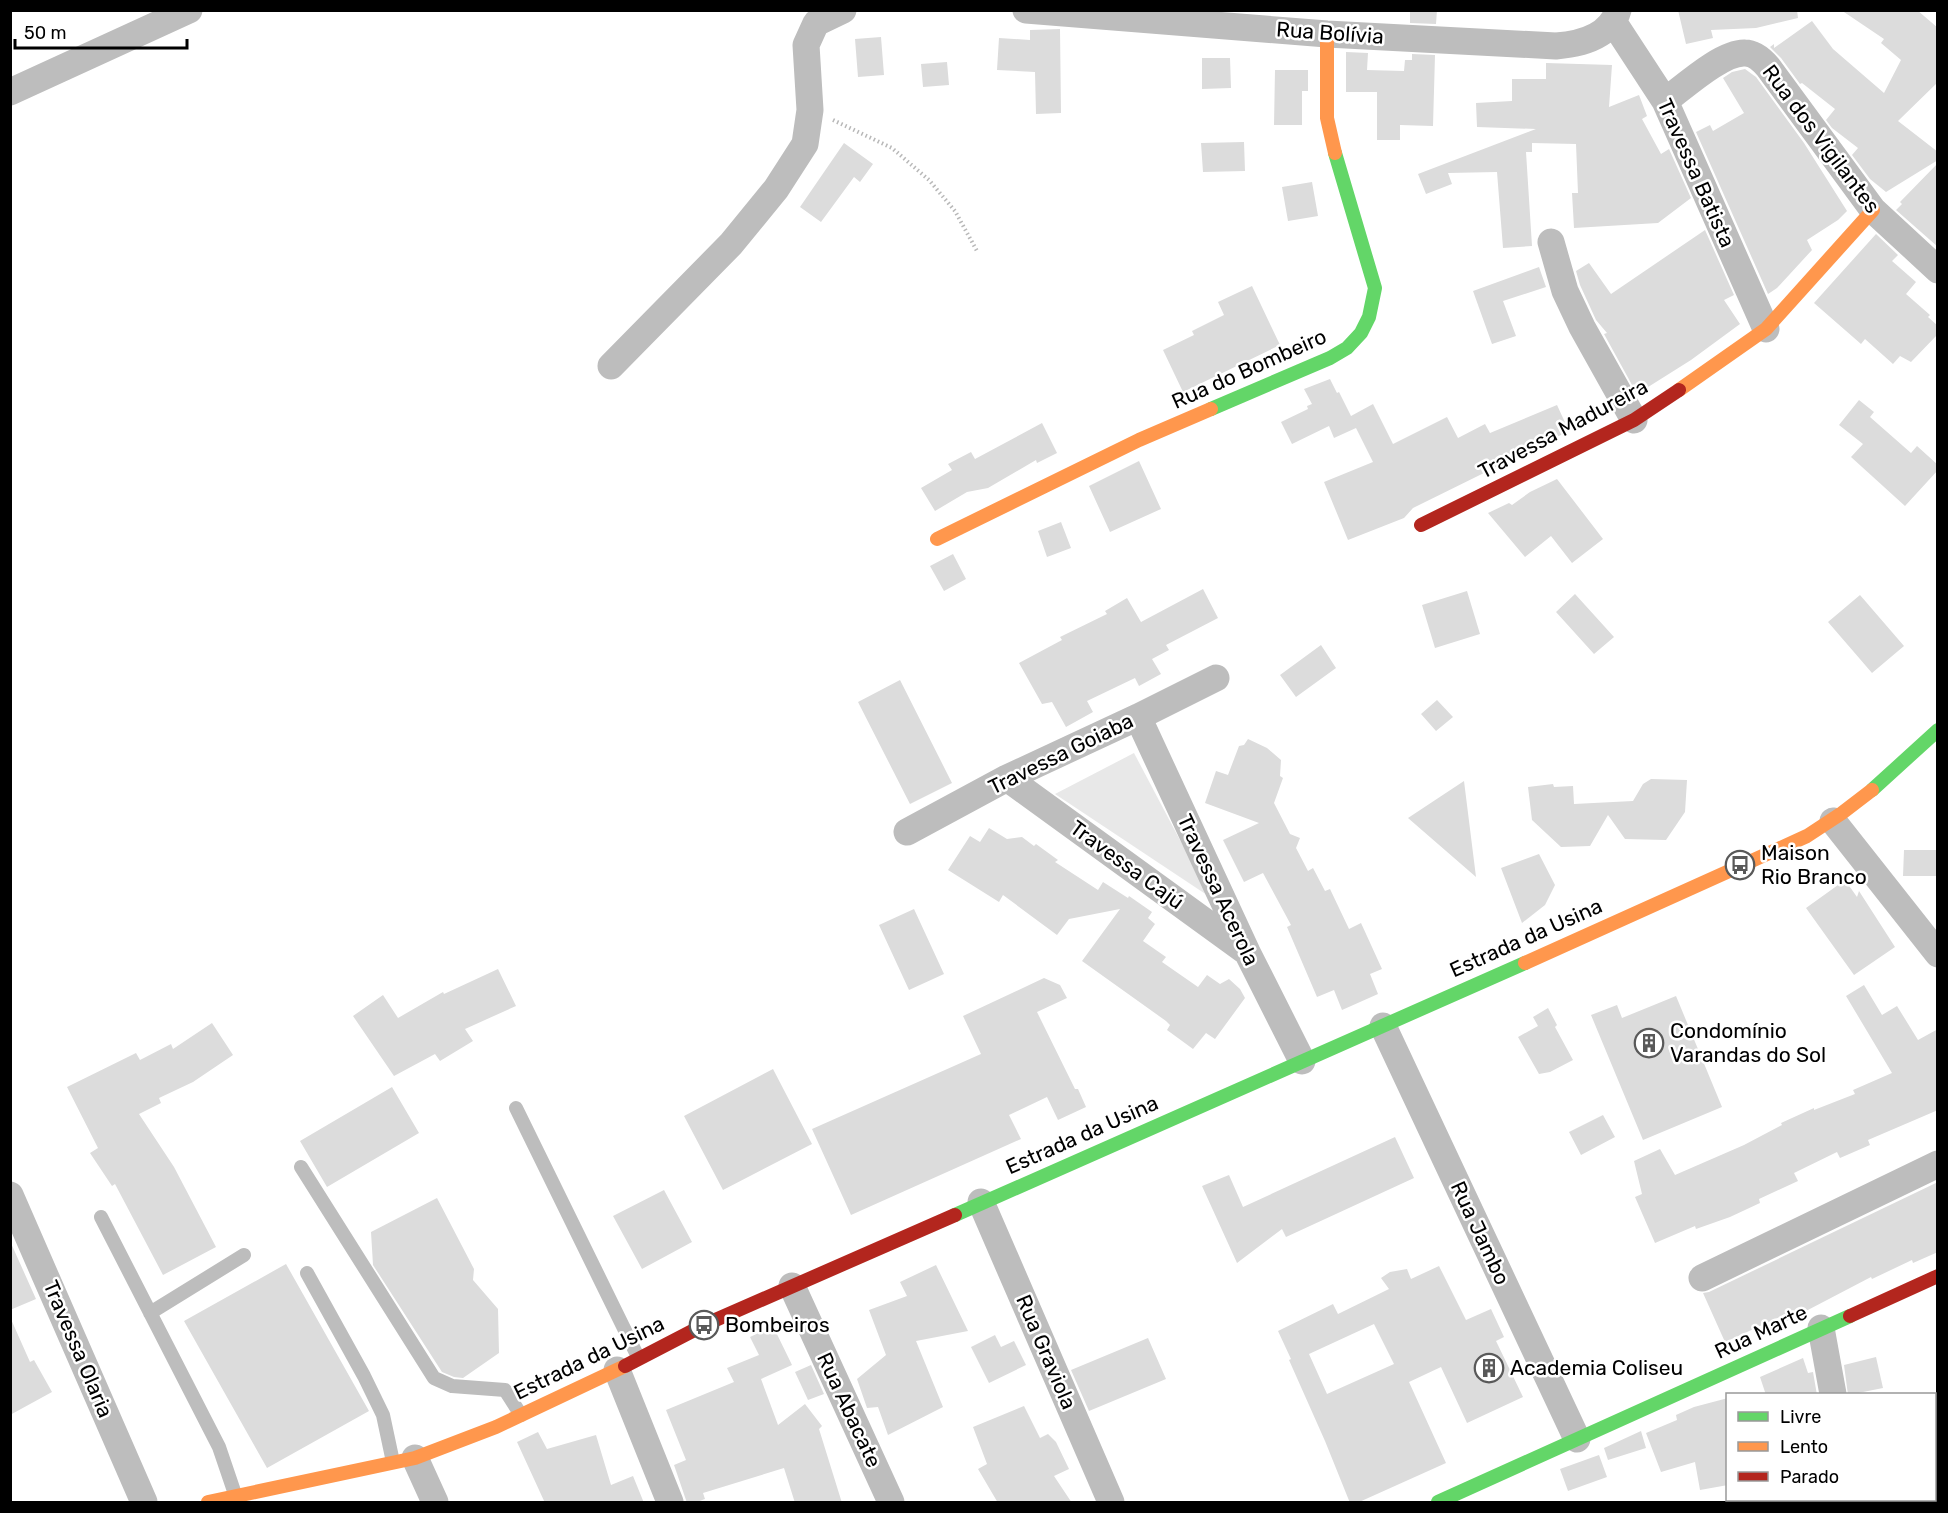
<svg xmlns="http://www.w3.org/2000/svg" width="1948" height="1513" viewBox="0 0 1948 1513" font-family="Rubik,sans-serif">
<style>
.green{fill:#e8e8e8}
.building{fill:#dcdcdc;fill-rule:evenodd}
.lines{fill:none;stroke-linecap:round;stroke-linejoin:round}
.path{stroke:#b8b8b8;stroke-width:4;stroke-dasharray:1.5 3;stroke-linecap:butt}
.lane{stroke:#bdbdbd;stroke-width:14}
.street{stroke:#bdbdbd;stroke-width:27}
.fast{stroke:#63d668;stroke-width:14}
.slow{stroke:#ff974d;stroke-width:14}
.jam{stroke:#b3261e;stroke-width:14}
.labels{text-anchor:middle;stroke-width:5;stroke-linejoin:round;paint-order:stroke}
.street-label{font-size:21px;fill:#000;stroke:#fff}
.poi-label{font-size:21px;fill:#000;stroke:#fff;text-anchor:start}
</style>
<rect width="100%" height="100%" fill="#fff"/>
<path class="green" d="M1134,753l76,144 -155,-103z"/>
<path class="building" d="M1410,10h27l-1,14 -26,-1z
M1678,10h119l1,8 -42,10 -45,2 2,8 -27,6z
M1841,10h76l21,18v54l-40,39 40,31v8l-52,32 -16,-13 -18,-24 6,-7 -26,-20 -6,-8 9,-11 -33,-26 -2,1 -19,-26 -11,-11 4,-3v4l38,-27 21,28 51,44 17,-33 -20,-17 3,-4z
M1060,29l1,84 -25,1 -1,-42 -38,-2 2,-32 31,2v-10z
M881,37l3,38 -26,2 -3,-38z
M1346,52l22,1 -1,17 37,1 1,-11h7v-6l23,1 -2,71 -33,-1v15h-23v-48h-31z
M1202,58h28l1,30 -29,1z
M947,62l2,23 -26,2 -2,-23z
M1546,63l66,2 -3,42 30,-12 8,21 -5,3 19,35 8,-5 22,49 -33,25 -84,5 -2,-35h6l-2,-49 -44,-1v9h-6l6,94 -29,2 -6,-76 -49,1 4,11 -26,10 -8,-20 118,-45 -59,-2 -1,-24 36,-2v-22h34z
M1745,69l11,8 48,66 43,68 -9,9 -31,20 5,10 -35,38 -9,6 -72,-162 14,-7 3,6 31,-18 -21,-35 9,-6z
M1275,70h33v21h-6v34h-28z
M1244,142l1,29 -42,1 -2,-29z
M844,143l29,21 -13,18 -6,-5 -33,45 -21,-15z
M1938,163v84l-42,-37 6,-6 -2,-2z
M1312,182l6,34 -30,5 -6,-34z
M1705,230l29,65 -10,5 16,24 -49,36 -54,34 -33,-60 3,-1 -11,-13 -16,-35 -4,-14 13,-8 22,31z
M1876,234l22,21 -6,6 24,21 -10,12 24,21 -2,2 10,9v8l-27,28 -11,-6 -7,8 -28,-25 -4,5 -47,-41z
M1539,267l7,20 -43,14 13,35 -24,8 -19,-53z
M1252,286l28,59 -97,47 -20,-42 31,-15 -2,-4 32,-16 -6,-13z
M1330,379l7,14 2,-1 12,24 22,-12 20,40 54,-27 11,21 27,-14 5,9 67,-28 12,26 -156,77 -9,10 -56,22 -24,-58 49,-20 -17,-34 -22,10 -5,-12 -37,18 -11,-22 27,-13 -1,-3 5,-2 -8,-15z
M1859,400l15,12 -4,5 41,36 6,-7 21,19v5l-33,36 -54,-49 12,-13 -24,-19z
M1042,423l15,30 -20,10 -1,-3 -48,28 -21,4 -32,19 -14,-23 31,-18 -4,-6 23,-12 4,7z
M1139,461l22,48 -51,23 -21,-46z
M1557,479l46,60 -31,24 -21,-27 -26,21 -37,-44 21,-10 3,2 18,-13z
M1061,522l10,26 -24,9 -9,-26z
M953,554l13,25 -22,12 -14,-25z
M1203,589l15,29 -52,27 3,5 -17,9 9,15 -22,12 -4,-8 -48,23 6,11 -27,15 -14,-25 -10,2 -23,-41 43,-23 -2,-3 47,-23 -2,-3 22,-13 14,24z
M1467,591l13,43 -45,14 -13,-43z
M1575,594l39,43 -20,17 -38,-42z
M1860,595l44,51 -32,27 -44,-51z
M1321,645l15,23 -40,29 -16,-22z
M900,680l52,103 -42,21 -52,-102z
M1437,700l16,17 -17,14 -15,-17z
M1248,739l19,9 14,12 -1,16 3,2 -9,25 16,31 10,4 -4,10 12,23 5,-3 12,23 5,-2 19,40 12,-6 21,46 -12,5 8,20 -36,16 -8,-20 -17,7 -30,-70 4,-2 -28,-52 -19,9 -21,-42 36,-17 -54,-20 11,-32 12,4 11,-29 5,-1z
M1651,779l36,1 -2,32 -19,28 -41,-1 -17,-24 -18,31 -29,1 -29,-27 -4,-33 25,-3 1,3 19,-1 1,18 59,-3 10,-17z
M1464,781l12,96 -68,-59z
M989,828l18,11 15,-2 12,9 2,-2 22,16 -3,2 43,28 5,-8 25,16 1,-2 23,16 -4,6 7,6 -12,17 23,16 -4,5 36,25 9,-12 13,9 9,-5 11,10 5,9 -30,41 -9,-6 -13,16 -26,-19 3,-5 -4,-4 -84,-60 38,-52 -51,10 -12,16 -54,-40 -4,7 -51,-32 22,-34 10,6z
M1904,850h34v26h-35z
M1539,854l16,31 -10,20 -23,18 -21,-55z
M1845,880l12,17 2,-6 36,56 -41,28 -48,-67z
M914,909l30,65 -35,16 -30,-65z
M498,969l18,37 -51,23 8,12 -33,20 -5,-7 -41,22 -41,-60 30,-21 15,23 45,-26 1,2z
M1044,978l16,7 7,13 -30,14 38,77h3l8,18 -28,13 -11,-23 -38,18 12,24 -170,76 -39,-86 169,-75 -18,-38z
M1864,985l18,30 15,-9 21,34 20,-11v81l-70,30 2,5 -30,13 -3,-6 -43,21 4,8 -39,18 1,4 -30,14 -34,12 -1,-3 -40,17 -20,-46 7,-3 -8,-33 26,-12 15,26 69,-30 38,-20 -1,-2 33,-15v2l41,-16 -2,-4 39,-17 -46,-77z
M1676,996l46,111 -79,33 -52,-125 26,-10 5,13z
M1548,1008l9,17 -2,2 18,33 -23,12 -11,2 -21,-37 20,-11 -5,-9z
M212,1023l21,32 -40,27 -34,16 2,5 -22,11 35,53 42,80 -53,28 -48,-91 -3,2 -22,-33 8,-5 -31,-61 69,-34 4,7 31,-16 2,5z
M773,1069l39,75 -89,46 -39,-74z
M392,1087l27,46 -92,54 -27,-46z
M1603,1115l12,22 -34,18 -12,-23z
M1395,1137l19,41 -128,59 -4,-8 -45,34 -35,-77 27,-11 14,32z
M1938,1182v70l-25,11 -1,-3 -40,19 -1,-2 -88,46 -3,-6 -55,25 -22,-49 6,-1z
M664,1190l28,52 -50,27 -29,-53z
M437,1198l37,71 -1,11 25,29 1,44 -36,25 -9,-1 -12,-5 -69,-107 -2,-33z
M10,1241l26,58 -26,11z
M286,1264l83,147 -102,57 -83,-147z
M936,1265l32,66 -52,10 27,66 -55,28 -10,-28 -11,1 -10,-29 29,-24 -17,-45 38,-14 -7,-14z
M1439,1266l27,54 25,-11 13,28 -8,4 27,56 -56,26 -26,-56 -32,15 37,81 -89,40h-7l-25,-62 -36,-81 2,-1 -13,-28 55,-27 5,10 51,-25 -8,-11 9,-6 17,-3 4,10zM1374,1324l20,40 -67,30 -18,-40z
M10,1317l20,45 4,-2 18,32 -42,23z
M773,1326l19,39 -31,14 17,46 27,-21 17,22 -3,3 23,74h-47l-11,-35 -81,25 2,6 -11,4h-7l-13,-38 12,-5 -20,-50 68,-28 -7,-14 32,-13 -9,-18z
M995,1335l6,12 13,-6 12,24 -37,18 -18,-36z
M1148,1338l18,41 -77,32 -18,-41z
M1876,1357l7,31 -35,7 -4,-30z
M1803,1358l5,15 5,-1 4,23h-51l-6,-18z
M811,1365l13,29 -16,6 -13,-28z
M1728,1398v87l-28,5 -5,-28 -34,10 -15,-39 31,-13 -1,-5 18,-8z
M1024,1406l16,32 8,-4 8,8 13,27 -15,7 18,27h-74l-20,-34 9,-5 -14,-37z
M1641,1431l5,17 -38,12 -4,-12z
M538,1432l9,17 49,-14 15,50 22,-9 11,27h-99l-28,-61z
M1599,1455l8,22 -39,14 -8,-22z"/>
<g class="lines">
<path class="path" d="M833,120l59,28 37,32 26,31 22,40"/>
<path class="lane" d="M516,1108l122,249
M301,1167l133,211 18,8 53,4 16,25
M101,1217l118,230 17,50
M307,1273l57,103 19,39 10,47
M150,1313l94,-58"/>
<path class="street" d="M1026,10l301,24 229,12c25,-2 54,-9 62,-36
M1614,23l51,78 101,228
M10,92l179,-82
M1665,101c19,-14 57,-49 80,-48 9,0 17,7 23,14l105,143 65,60
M1551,242l14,49 17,36 52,93
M611,366l120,-122 45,-55 29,-45 5,-34 -4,-65 10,-22 27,-13
M1138,717l109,235 55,109
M1007,778l237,172
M1833,821l105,133
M907,832l100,-54 131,-61 78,-39
M1383,1026l194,413
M10,1195l134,307
M981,1202l130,300
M1702,1278l236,-114
M792,1286l99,216
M1821,1328l12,66
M617,1370l53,132
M415,1458l20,44
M1851,1500v2"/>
<path class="fast" d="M1211,409l119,-51 17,-10 14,-15 8,-16 6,-29 -40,-135
M1872,790l66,-60
M955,1215l570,-252
M1438,1502l412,-186"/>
<path class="slow" d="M1327,34v84l8,35
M1679,390l87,-61 107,-119
M937,539l202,-99 72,-31
M1525,963l282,-127 35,-23 30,-23
M208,1502l207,-44 81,-31 129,-61"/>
<path class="jam" d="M1421,525l213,-105 45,-30
M1850,1316l88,-40
M625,1366l79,-41 251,-110"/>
</g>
<defs>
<g id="bus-ring" transform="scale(1.5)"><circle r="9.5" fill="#fff" stroke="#595959" stroke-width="1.5"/><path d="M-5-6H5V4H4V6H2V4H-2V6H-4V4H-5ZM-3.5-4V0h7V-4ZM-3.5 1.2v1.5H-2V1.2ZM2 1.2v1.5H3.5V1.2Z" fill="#595959"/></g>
<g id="building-ring" transform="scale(1.5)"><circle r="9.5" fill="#fff" stroke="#595959" stroke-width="1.5"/><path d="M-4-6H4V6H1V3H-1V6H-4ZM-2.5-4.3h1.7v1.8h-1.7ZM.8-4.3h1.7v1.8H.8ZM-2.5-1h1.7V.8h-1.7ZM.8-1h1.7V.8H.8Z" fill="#595959"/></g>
</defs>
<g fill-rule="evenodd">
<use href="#bus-ring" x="1740" y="865"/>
<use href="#building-ring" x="1649" y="1043"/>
<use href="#bus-ring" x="704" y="1325"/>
<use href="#building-ring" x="1489" y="1368"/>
</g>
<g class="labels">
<g class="street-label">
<text transform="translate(1330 33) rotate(4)" y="7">Rua Bolívia</text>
<text transform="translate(1821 139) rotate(53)" y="7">Rua dos Vigilantes</text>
<text transform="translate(1696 173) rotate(66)" y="7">Travessa Batista</text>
<text transform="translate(1249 369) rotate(-24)" y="7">Rua do Bombeiro</text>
<text transform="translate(1563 429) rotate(-28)" y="7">Travessa Madureira</text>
<text transform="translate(1061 754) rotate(-26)" y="7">Travessa Goiaba</text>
<text transform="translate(1127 865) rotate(36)" y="7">Travessa Cajú</text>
<text transform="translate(1218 890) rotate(65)" y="7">Travessa Acerola</text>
<text transform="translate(1526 938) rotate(-24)" y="7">Estrada da Usina</text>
<text transform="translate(1082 1135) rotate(-24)" y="7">Estrada da Usina</text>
<text transform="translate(1480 1233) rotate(65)" y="7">Rua Jambo</text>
<text transform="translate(1761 1332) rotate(-25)" y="7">Rua Marte</text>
<text transform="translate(78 1349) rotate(67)" y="7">Travessa Olaria</text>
<text transform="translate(1046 1352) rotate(67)" y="7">Rua Graviola</text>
<text transform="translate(589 1358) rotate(-26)" y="7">Estrada da Usina</text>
<text transform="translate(849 1410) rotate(65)" y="7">Rua Abacate</text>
</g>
<g class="poi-label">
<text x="1761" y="860">Maison<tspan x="1761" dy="24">Rio Branco</tspan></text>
<text x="1670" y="1038">Condomínio<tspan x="1670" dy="24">Varandas do Sol</tspan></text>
<text x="725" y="1332">Bombeiros</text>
<text x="1510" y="1375">Academia Coliseu</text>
</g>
</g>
<rect width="1948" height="1513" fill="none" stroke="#000000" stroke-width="24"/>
<rect x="1726" y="1393" width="210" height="108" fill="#ffffff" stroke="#999999" stroke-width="1.5"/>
<rect x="1738" y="1412" width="30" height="9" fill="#63d668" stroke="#999999" stroke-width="1.5"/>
<text x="1780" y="1423" font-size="18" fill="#000000">Livre</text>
<rect x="1738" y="1442" width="30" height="9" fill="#ff974d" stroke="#999999" stroke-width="1.5"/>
<text x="1780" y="1453" font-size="18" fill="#000000">Lento</text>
<rect x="1738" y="1472" width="30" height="9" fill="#b3261e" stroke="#999999" stroke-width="1.5"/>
<text x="1780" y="1483" font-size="18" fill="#000000">Parado</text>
<path d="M15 39v9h172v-9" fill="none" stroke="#000000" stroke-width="3"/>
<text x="24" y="39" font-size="18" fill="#000000" stroke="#ffffff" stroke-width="4.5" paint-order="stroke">50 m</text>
</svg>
